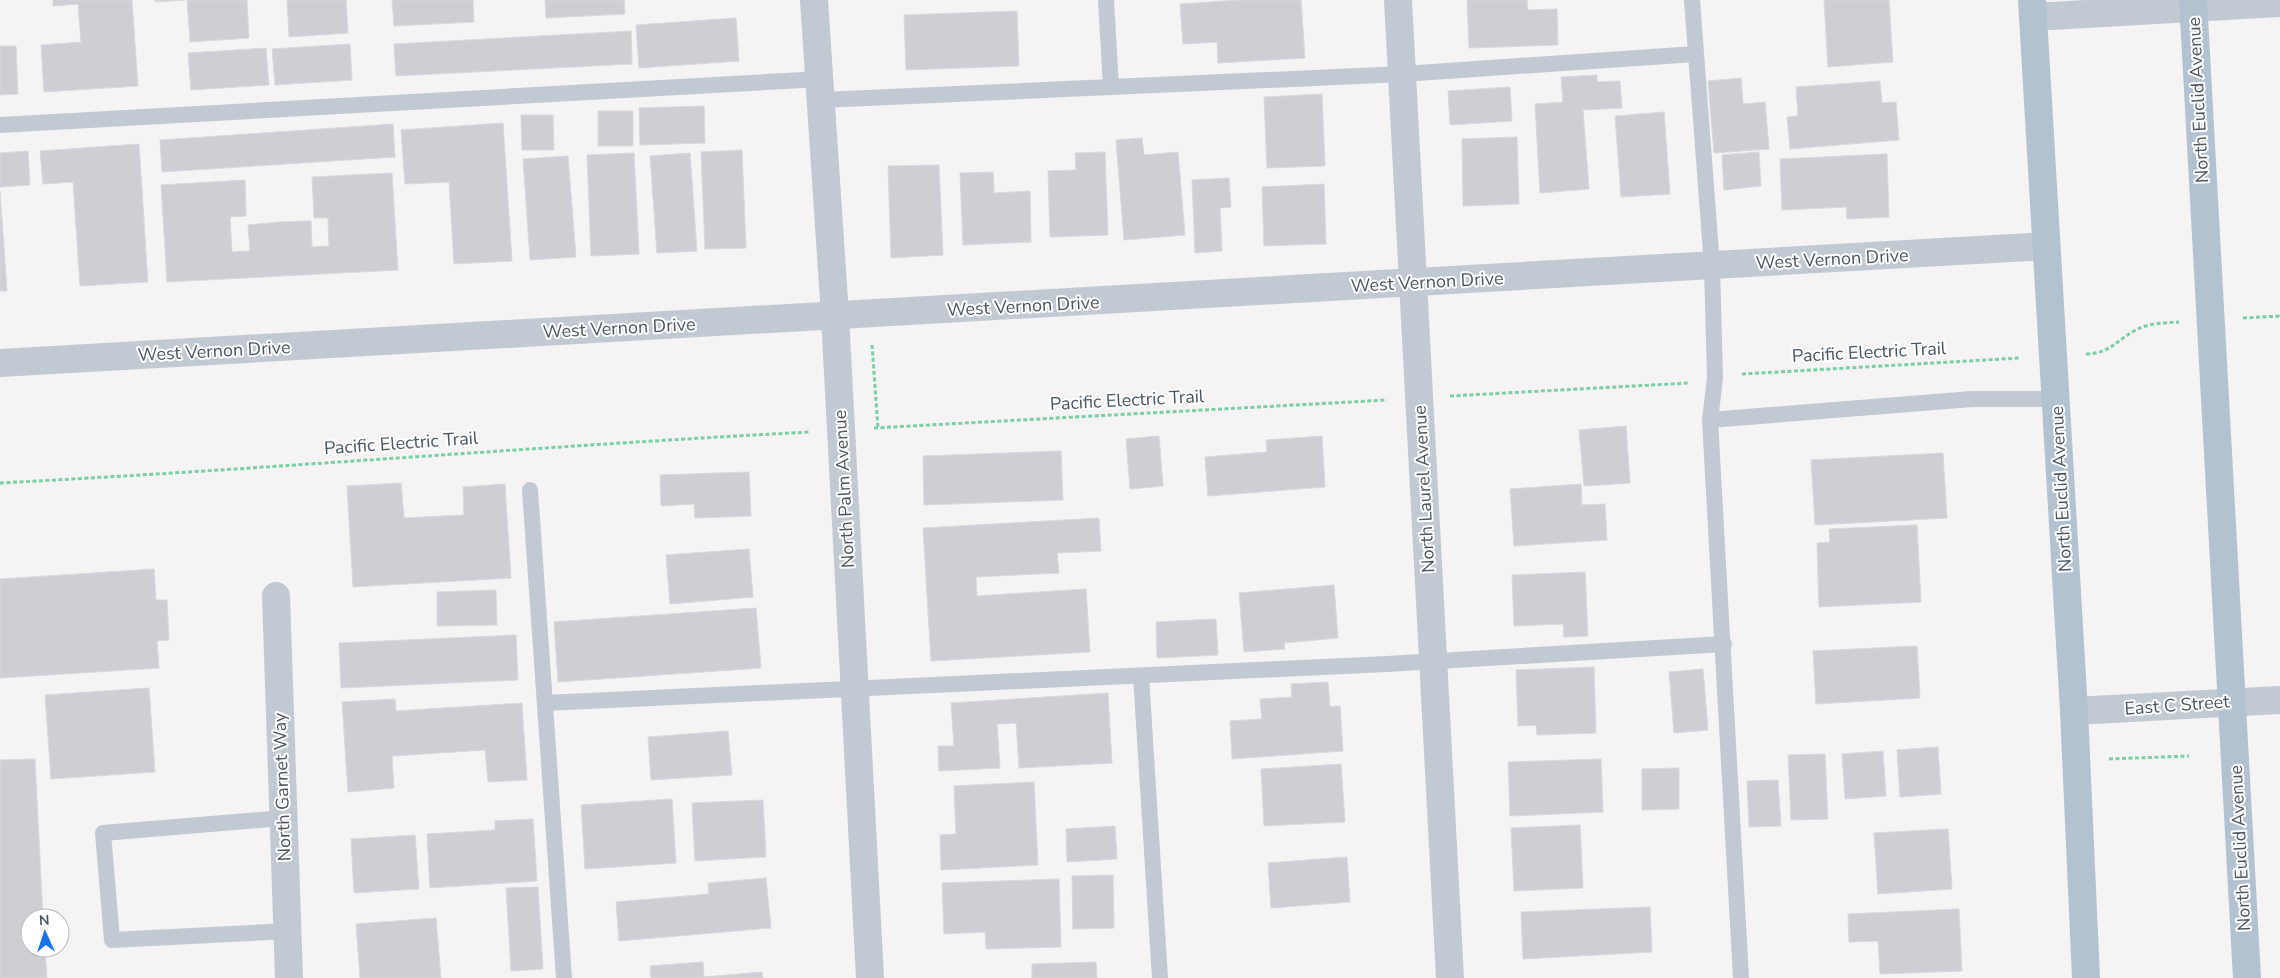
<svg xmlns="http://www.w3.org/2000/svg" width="2280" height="978" viewBox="0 0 2280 978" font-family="'Nunito Sans',sans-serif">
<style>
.building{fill:#cdcfd5;stroke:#d7d9de}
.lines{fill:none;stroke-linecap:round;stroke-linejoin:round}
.path{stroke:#7ad0a6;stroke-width:3;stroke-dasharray:4 2.5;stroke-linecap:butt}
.lane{stroke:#c1cad2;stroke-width:16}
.street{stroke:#c1cad2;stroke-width:28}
.primary{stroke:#b3c2d1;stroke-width:28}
.labels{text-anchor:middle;stroke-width:4;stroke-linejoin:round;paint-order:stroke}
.street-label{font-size:18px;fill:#4a5661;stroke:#fff}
</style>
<rect width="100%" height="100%" fill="#f5f3f3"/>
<path class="building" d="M53,0h79l6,86 -94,6 -3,-47 40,-3 -3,-38 -25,2z
M155,0h30l-30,2z
M187,0h60l2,38 -59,4z
M287,0h59l2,33 -59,4z
M392,0h81l1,22 -80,4z
M545,0h79l1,14 -79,4z
M1238,0h63l4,58 -87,5 -1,-21 -34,2 -3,-40z
M1467,0h60l1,10 29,-1 1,36 -89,3z
M1824,0h65l4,62 -65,5z
M1017,11l2,55 -113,4 -2,-55z
M736,18l3,43 -100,7 -3,-43z
M631,31l1,33 -236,12 -2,-32z
M350,44l2,36 -77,5 -3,-36z
M0,46h16l2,48 -18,1z
M266,48l3,37 -78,5 -3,-37z
M1597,75v7l23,-1 2,27 -39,2 6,79 -49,4 -5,-89 28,-2 -2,-25z
M1741,78l2,26 22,-2 4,47 -55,4 -6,-72z
M1880,81l2,22 14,-1 3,38 -109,9 -3,-32 11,-1 -2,-29z
M1510,87l2,34 -62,4 -2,-34z
M1322,94l3,72 -58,2 -3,-71z
M704,106l1,37 -65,2 -1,-37z
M598,111h35v35h-35z
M1664,112l6,82 -49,3 -6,-81z
M521,115h32l1,35h-32z
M503,123l9,138 -58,3 -5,-82 -44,2 -4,-54z
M393,124l2,33 -233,15 -2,-32z
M1517,137l2,67 -56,2 -1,-67z
M1142,138l2,17 34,-3 7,83 -61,5 -8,-100z
M139,144l9,138 -68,4 -7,-104 -30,2 -3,-33z
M742,150l4,98 -41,1 -4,-97z
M28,151l2,34 -30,2v-34z
M1105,152l3,83 -58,2 -2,-66 28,-1 -1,-17z
M1759,152l2,34 -37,4 -2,-35z
M634,153l5,101 -48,2 -4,-101z
M690,153l7,98 -40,2 -7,-97z
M1887,154l2,63 -42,2 -1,-12 -64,3 -2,-51z
M568,156l8,101 -46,3 -7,-101z
M939,165l4,90 -52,3 -3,-92z
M993,172l1,21 36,-2 1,51 -68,3 -3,-72z
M392,173l6,97 -231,12 -6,-97 84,-5 1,36 -16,1 2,35 18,-1 -2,-26 31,-3 32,-1 1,26 17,-1 -1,-28h-14l-2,-41z
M1229,178l2,29 -11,1 2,43 -27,2 -3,-73z
M1324,184l2,60 -62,2 -2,-59z
M0,191l7,100h-7z
M1626,426l4,57 -46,3 -5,-56z
M1159,436l4,50 -33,3 -4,-50z
M1322,436l3,51 -117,9 -3,-39 62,-5 -1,-12z
M1061,451l2,49 -139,5 -1,-49z
M1943,453l4,65 -132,7 -4,-65z
M749,472l2,44 -56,2 -1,-14 -33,2 -1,-31z
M401,483l3,35 60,-3 -1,-28 42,-3 6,94 -158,9 -6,-101z
M1581,484l1,21 23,-1 2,36 -93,6 -4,-57z
M1099,518l2,33 -44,2 2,20 -83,4 1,19 109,-7 4,63 -159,9 -8,-133z
M1917,525l4,77 -102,5 -2,-64 13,-1 -1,-13z
M749,549l4,48 -83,7 -4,-49z
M154,569l2,31h11l2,40 -12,1 2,27 -159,10v-99z
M1585,572l3,64 -24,1 -1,-13 -49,2 -2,-51z
M1334,585l4,53 -54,5 1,6 -41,3 -5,-59z
M496,590l1,35 -60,1v-34z
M756,608l5,60 -203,14 -4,-60z
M1216,619l2,36 -61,3 -1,-36z
M516,635l2,45 -177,8 -2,-45z
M1917,646l3,52 -104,6 -3,-53z
M1594,667l2,66 -59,2 -1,-10 -18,1 -2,-56z
M1703,669l5,61 -34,3 -5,-61z
M1328,682l2,25 10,-1 3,45 -111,8 -2,-38 32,-2 -2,-20 32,-2 -1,-13z
M149,688l6,84 -104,7 -6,-84z
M1108,693l4,70 -93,5 -3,-45 -19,1 3,44 -61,3 -1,-25h16l-3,-43z
M395,699l1,12 126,-8 5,77 -39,2 -3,-32 -93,6 2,32 -46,4 -6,-90z
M728,731l4,44 -81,5 -3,-43z
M1938,747l3,47 -41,3 -3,-47z
M1883,751l3,45 -41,3 -3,-45z
M1825,754l3,65 -37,1 -3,-65z
M35,759l8,159h-13v30h15l2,30h-47v-218z
M1601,759l2,53 -93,4 -2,-54z
M1341,764l4,58 -81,4 -3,-57z
M1679,768v41l-37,1v-41z
M1778,780l3,46 -32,1 -2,-46z
M1034,782l4,83 -97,5 -1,-35 16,-1 -2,-48z
M672,799l4,64 -91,6 -4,-64z
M763,800l3,57 -71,4 -3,-58z
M533,819l4,62 -107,7 -3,-54 68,-4v-9z
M1580,825l3,63 -69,3 -3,-63z
M1115,826l2,33 -50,3 -1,-33z
M1948,829l4,60 -74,5 -4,-61z
M415,835l4,54 -65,4 -3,-54z
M1347,857l3,45 -79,6 -3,-45z
M1113,875l1,53 -41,1 -1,-53z
M766,878l5,50 -152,13 -3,-39 93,-8 -1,-11z
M1059,879l2,68 -75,2 -1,-17 -41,2 -2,-51z
M538,887l5,82 -32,2 -5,-83z
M1650,907l2,45 -129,7 -2,-47z
M1959,909l3,62 -82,3 -2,-33 -29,1 -1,-28z
M436,918l5,60h-81l-4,-54z
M703,962l1,15 58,-5 1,6h-112l-1,-12z
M1096,962l1,16h-65v-14z"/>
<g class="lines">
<path class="path" d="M2243,318l37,-2
M872,345l6,83
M2086,354c24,-1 29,-12 48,-23 13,-8 30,-8 45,-9
M1742,374l278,-16
M1450,396l239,-13
M874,428l513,-28
M0,483c270,-14 540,-37 810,-51
M2109,759l80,-3"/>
<path class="lane" d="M1106,0l5,87
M1692,0l20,266 3,112 -5,42 31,558
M822,100l581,-26 292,-20
M0,125l821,-46
M1710,420l262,-21h83
M530,490l34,488
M1141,676l19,302
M545,703l842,-39 337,-20
M283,818l-180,15 9,107 176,-9"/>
<path class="street" d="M814,0l21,316 35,662
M1398,0l52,978
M2033,17l247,-14
M0,363l2046,-117
M276,596l13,382
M2074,711l206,-11"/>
<path class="primary" d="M2032,0l42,711 12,267
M2193,0l54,978"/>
</g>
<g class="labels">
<g class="street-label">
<text transform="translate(2198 100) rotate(-93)" y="6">North Euclid Avenue</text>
<text transform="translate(1832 259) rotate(-3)" y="6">West Vernon Drive</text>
<text transform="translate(1427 282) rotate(-3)" y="6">West Vernon Drive</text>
<text transform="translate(1023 306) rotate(-3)" y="6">West Vernon Drive</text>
<text transform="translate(619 328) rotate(-3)" y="6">West Vernon Drive</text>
<text transform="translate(214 351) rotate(-3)" y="6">West Vernon Drive</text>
<text transform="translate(1869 352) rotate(-3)" y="6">Pacific Electric Trail</text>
<text transform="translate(1127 400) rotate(-3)" y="6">Pacific Electric Trail</text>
<text transform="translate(401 443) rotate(-4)" y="6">Pacific Electric Trail</text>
<text transform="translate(844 489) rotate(-93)" y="6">North Palm Avenue</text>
<text transform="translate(1424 489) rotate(-93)" y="6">North Laurel Avenue</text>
<text transform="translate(2061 489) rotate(-93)" y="6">North Euclid Avenue</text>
<text transform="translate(2177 705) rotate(-4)" y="6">East C Street</text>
<text transform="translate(282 787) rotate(-92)" y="6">North Garnet Way</text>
<text transform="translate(2240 848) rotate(-93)" y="6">North Euclid Avenue</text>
</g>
</g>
<g transform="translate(45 933) rotate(357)"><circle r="24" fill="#ffffff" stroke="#b7bbc0"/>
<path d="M0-4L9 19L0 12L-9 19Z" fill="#1a73e8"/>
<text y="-8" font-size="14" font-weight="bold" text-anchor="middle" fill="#4a5661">N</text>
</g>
</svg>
